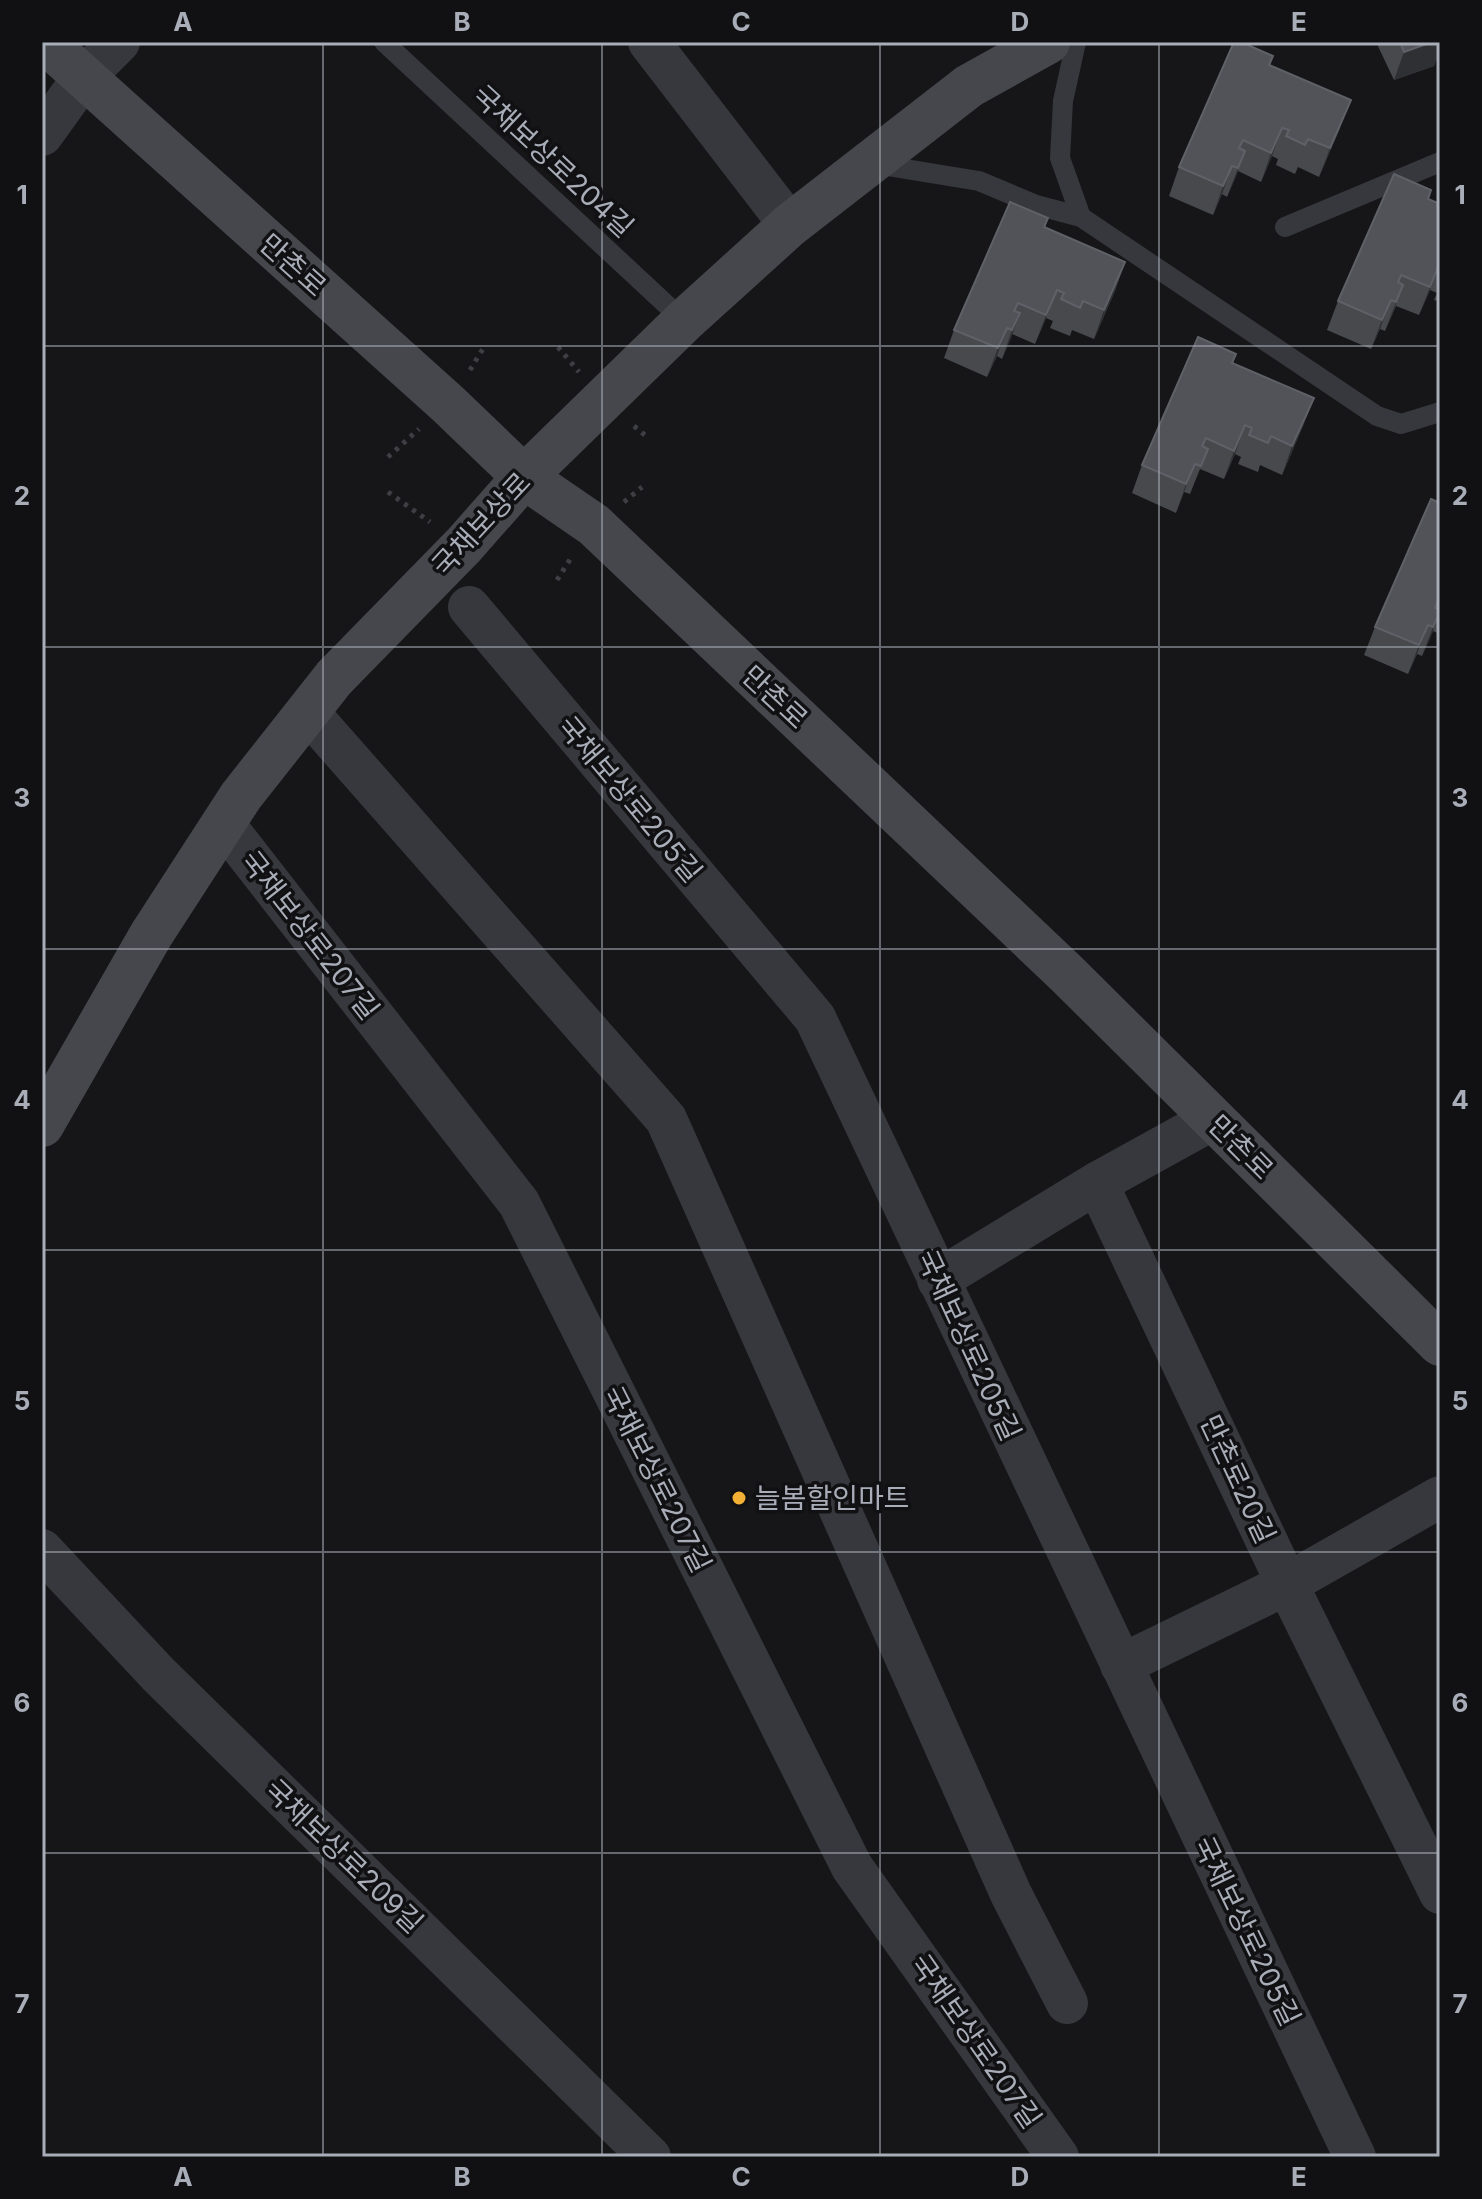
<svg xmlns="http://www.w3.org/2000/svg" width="1482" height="2199" viewBox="0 0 1482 2199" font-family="Inter,'Noto Sans KR',sans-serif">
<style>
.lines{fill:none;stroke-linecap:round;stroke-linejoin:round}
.path{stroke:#3d3f44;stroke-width:5;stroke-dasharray:4 6;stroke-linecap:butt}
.service{stroke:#37383d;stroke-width:20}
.minor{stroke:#37383d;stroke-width:42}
.secondary{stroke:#45474d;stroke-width:44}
.wall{fill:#47494d}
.shaded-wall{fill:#2f3033}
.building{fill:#525359;stroke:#5f6168;stroke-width:2}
.grid{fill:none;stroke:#a8adb8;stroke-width:2;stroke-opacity:0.55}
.poi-dot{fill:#f2b134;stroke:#111113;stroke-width:3}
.labels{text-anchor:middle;stroke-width:7;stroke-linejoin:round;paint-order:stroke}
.street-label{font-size:28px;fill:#a8adb8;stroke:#111113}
.poi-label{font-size:28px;fill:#a8adb8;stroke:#111113;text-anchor:start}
.neatline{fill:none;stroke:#a8adb8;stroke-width:3}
.grid-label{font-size:26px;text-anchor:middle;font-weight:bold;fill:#a8adb8}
</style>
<rect width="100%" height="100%" fill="#161618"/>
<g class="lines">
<path class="path" d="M558,347l21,25
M470,370l14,-23
M634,426l12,10
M388,457l31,-28
M388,492l42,30
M624,502l18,-15
M557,580l14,-22"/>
<path class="service" d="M384,42l300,279
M1076,42l-13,59 -3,57 21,59
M875,164l104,17 57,24 45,12 296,199 24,8 39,-12
M1285,227l155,-65"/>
<path class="minor" d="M649,42l141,183
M42,135l41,-57 36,-36
M469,607l346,411 540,1139
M307,711l359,408 345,775 56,109
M223,823l296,380 333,664 206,290
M1097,1183l190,401 153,309
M938,1280l159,-97 116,-64
M42,1550l116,124 492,483
M1121,1665l166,-81 153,-87"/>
<path class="secondary" d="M45,42l403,362 76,73 70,48 473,449 373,370
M42,1125l109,-190 90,-139 93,-118 130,-133 60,-68 160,-156 106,-96 179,-139 79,-44"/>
</g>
<path class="wall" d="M1376,42h64v22l-3,-6 -3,8 -40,14z
M1273,56l-3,9 70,63 -21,49 -21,-10 -3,7 -19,-9 2,-6 -6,-3 -11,26 -23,-11 -11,26 -5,-3 -9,21 -44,-19 10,-29z
M1428,199l12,5v98l-6,-2 3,-7 -7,-3 -11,25 -23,-9 -11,25 -5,-2 -9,20 -44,-19 11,-29z
M1048,218l-3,9 80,35 -10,29 -21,48 -22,-9 -2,6 -20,-8 3,-7 -7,-3 -11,26 -23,-10 -10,25 -5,-3 -10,21 -43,-19 10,-28z
M1233,363l81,35 -11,28 -21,49 -22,-10 -2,7 -20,-8 3,-7 -6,-3 -11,25 -24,-10 -10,25 -6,-2 -8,21 -44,-20 10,-28z
M1440,503v131l-7,-3 -11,25 -5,-2 -9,20 -44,-19 11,-28z"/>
<path class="shaded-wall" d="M1432,42h8v8l-6,16 -40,14 10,-28z
M1351,100l-11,28 -21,49 11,-29z
M1282,128l-10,28 -11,26 10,-29z
M1245,151l-10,28 -8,18 11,-29z
M1232,166l-10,28 -9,21 10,-29z
M1125,262l-10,29 -21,48 10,-29z
M1440,263l-10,27 -11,25 11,-28z
M1403,285l-10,28 -8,18 11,-29z
M1057,290l-11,28 -11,26 11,-29z
M1391,300l-11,29 -9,20 11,-29z
M1020,313l-10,28 -8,18 10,-29z
M1007,328l-10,28 -10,21 11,-29z
M1314,398l-11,28 -21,49 10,-29z
M1245,425l-10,29 -11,25 10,-28z
M1195,464l-11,28 -8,21 10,-29z
M1440,612l-10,27 -8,17 11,-29z
M1428,625l-11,29 -9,20 11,-29z"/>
<path class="building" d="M1234,42h7l32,14 -4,9 82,35 -21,48 -22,-9 -3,6 -19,-9 3,-6 -7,-2 -11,25 -28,-13 -4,8 6,3 -7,17 -6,-2 -9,20 -44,-19z
M1400,42h32l-28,10z
M1394,174l37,16 -3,9 12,5v58l-10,25 -29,-12 -3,7 5,3 -7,17 -5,-2 -9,20 -44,-19z
M1010,202l38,16 -4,9 81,35 -21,48 -21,-9 -3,7 -19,-9 3,-6 -7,-3 -11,25 -28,-12 -4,8 6,2 -8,17 -5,-2 -9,20 -44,-18z
M1198,337l38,17 -4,9 82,35 -22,48 -21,-10 -3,7 -19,-8 3,-7 -7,-3 -11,26 -28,-13 -4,8 6,3 -7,17 -6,-2 -9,20 -44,-19z
M1431,499l9,4v97h-2l-3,8 5,2v2l-7,15 -5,-2 -9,20 -44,-18z"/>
<path class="grid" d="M323,42v2115M602,42v2115M880,42v2115M1159,42v2115M42,346h1398M42,647h1398M42,949h1398M42,1250h1398M42,1552h1398M42,1853h1398"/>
<circle class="poi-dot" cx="739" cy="1498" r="8"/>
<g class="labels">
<g class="street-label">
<text transform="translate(553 161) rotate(43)" y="10">국채보상로204길</text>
<text transform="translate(293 265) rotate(42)" y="10">만촌로</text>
<text transform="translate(481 524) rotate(-47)" y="10">국채보상로</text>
<text transform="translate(775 697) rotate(43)" y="10">만촌로</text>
<text transform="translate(630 799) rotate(50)" y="10">국채보상로205길</text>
<text transform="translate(310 935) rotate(52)" y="10">국채보상로207길</text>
<text transform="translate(1241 1147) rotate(45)" y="10">만촌로</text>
<text transform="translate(969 1345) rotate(65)" y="10">국채보상로205길</text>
<text transform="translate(657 1479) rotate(63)" y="10">국채보상로207길</text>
<text transform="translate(1238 1479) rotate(65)" y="10">만촌로20길</text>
<text transform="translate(344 1856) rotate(44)" y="10">국채보상로209길</text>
<text transform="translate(1247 1931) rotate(64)" y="10">국채보상로205길</text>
<text transform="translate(976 2041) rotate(55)" y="10">국채보상로207길</text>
</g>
<g class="poi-label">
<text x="755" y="1508">늘봄할인마트</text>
</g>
</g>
<rect width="1482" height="2199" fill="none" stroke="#111113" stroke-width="88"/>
<rect x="44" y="44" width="1394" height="2111" class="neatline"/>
<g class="grid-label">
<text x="183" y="31">A</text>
<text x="462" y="31">B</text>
<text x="741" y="31">C</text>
<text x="1020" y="31">D</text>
<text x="1299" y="31">E</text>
<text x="22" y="204">1</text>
<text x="1460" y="204">1</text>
<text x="22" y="505">2</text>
<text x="1460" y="505">2</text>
<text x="22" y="807">3</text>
<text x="1460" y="807">3</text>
<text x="22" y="1109">4</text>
<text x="1460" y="1109">4</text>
<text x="22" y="1410">5</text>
<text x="1460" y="1410">5</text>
<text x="22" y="1712">6</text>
<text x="1460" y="1712">6</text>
<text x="22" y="2013">7</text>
<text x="1460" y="2013">7</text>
<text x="183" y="2186">A</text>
<text x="462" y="2186">B</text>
<text x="741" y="2186">C</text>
<text x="1020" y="2186">D</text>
<text x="1299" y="2186">E</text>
</g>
</svg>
